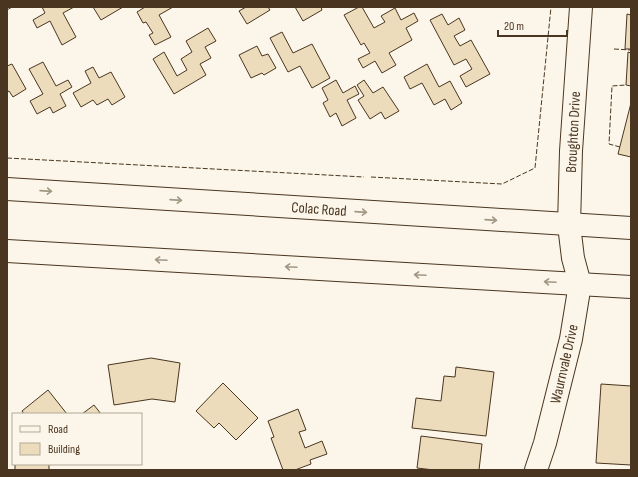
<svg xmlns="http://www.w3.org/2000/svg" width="638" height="477" viewBox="0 0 638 477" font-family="'Sofia Sans Condensed',sans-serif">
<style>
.building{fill:#ecdcbc;stroke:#4a3520}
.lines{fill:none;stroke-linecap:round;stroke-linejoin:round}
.tertiary-casing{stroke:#4a3520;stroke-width:24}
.trunk-casing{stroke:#4a3520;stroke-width:24}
.tertiary{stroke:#fbf6e9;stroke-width:22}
.trunk{stroke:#fbf6e9;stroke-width:22}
.fence{stroke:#4a3520;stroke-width:1;stroke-dasharray:5 2;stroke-linecap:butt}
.oneway{stroke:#a29684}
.labels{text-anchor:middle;stroke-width:3;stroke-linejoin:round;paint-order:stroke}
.street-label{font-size:15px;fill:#4a3520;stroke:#fbf6e9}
</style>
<rect width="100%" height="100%" fill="#fbf6e9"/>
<path class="building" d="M42,7h32l-11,6 13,24 -14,8 -12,-24 -13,7 -4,-8 12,-7z
M93,7h30l-22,13z
M145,7h28l-14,8 12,22 -16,8 -6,-10 4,-2 -7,-11 -3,1 -6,-11z
M246,7h22l2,3 -23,14 -8,-13z
M295,7h26l1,3 -19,11z
M359,7h3l12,21 11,-6 -4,-6 14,-8 6,12 13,-7 4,8 -12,7 6,12 -23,13 7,12 -14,8 -7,-12 -12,7 -5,-9 12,-6 -6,-10 -3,2 -17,-30z
M442,14l6,11 11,-7 6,12 -11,6 6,10 11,-6 19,34 -24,13 -6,-11 12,-7 -6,-10 -12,6 -24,-45z
M627,14l4,1v34h-6z
M208,28l8,13 -11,6 6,11 -11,6 6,11 -32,19 -21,-35 11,-7 13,24 10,-6 -6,-11 11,-7 -6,-11z
M282,32l11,21 19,-9 18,34 -18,10 -12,-22 -12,6 -18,-34z
M257,46l5,10 6,-2 8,14 -12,7 -2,-2 -11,5 -12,-23z
M628,52l3,1v33l-5,-1z
M43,62l13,24 12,-6 4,7 -12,7 6,12 -13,7 -3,-6 -13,7 -7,-13 13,-7 -14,-25z
M12,64l14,25 -13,8 -4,-6 -2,1v-26z
M427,64l12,23 11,-6 12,22 -11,7 -6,-11 -11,6 -12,-22 -12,6 -6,-12z
M93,67l6,11 12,-6 14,25 -13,8 -4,-6 -11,6 -4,-5 -12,7 -8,-14 18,-10 -6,-12z
M336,80l7,13 12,-7 4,8 -12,6 9,18 -14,8 -6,-13 -6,4 -7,-14 5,-3 -6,-12z
M364,80l9,13 10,-6 16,24 -14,8 -4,-7 -11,7 -12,-19 6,-4 -7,-11z
M631,103v54l-13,-3z
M151,358l29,5 -5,39 -23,-3 -38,6 -6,-40z
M456,367l38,5 -8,64 -74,-8 4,-30 25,3 3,-25 11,1z
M223,383l35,35 -22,22 -17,-17 -5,5 -18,-17z
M601,384l30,2v79l-35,-2z
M48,390l19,24h-43l-2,-3z
M94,405l7,9h-19z
M298,409l8,21 -7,2 6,16 17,-7 5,13 -17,6 1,4 -16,6h-12l-12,-32 3,-1 -6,-16z
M421,436l61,8 -3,26h-45l-17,-2z
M15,464h34v6h-34z"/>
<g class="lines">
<g class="tertiary-casing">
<path id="tertiary" d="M536,470l9,-27 26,-104 9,-55 -7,-26 -4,-33 2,-74 10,-144"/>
</g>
<g class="trunk-casing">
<path id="trunk" d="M7,189l624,39
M7,251l624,36"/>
</g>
<use href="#tertiary" class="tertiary"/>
<use href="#trunk" class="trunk"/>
<path class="fence" d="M7,10l5,-3
M614,49l17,1
M620,147l-11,-3 3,-58 14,-1
M7,158l357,19
M371,177l131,7 33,-16 16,-161"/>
</g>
<defs><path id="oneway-shaft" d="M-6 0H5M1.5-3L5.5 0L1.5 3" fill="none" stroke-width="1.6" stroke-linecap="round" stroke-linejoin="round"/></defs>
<g class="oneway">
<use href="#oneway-shaft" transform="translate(46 191) rotate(4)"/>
<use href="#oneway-shaft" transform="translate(176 200) rotate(4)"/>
<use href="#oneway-shaft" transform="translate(361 212) rotate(4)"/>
<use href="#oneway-shaft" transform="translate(491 220) rotate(4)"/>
<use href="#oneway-shaft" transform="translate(161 260) rotate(-177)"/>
<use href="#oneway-shaft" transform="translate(291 267) rotate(-177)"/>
<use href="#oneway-shaft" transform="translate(420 275) rotate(-177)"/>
<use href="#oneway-shaft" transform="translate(550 282) rotate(-177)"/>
</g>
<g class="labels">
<g class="street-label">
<text transform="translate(573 132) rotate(-87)" y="5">Broughton Drive</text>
<text transform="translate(319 209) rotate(4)" y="5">Colac Road</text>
<text transform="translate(564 364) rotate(-77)" y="5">Waurnvale Drive</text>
</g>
</g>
<rect width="638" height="477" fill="none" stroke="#4a3520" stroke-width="16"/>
<rect x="12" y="413" width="130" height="52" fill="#fbf6e9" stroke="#b4a999"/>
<rect x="20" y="426" width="20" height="6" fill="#fbf6e9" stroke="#b4a999"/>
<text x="48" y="433" font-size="12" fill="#4a3520">Road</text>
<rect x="20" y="443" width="20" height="12" fill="#ecdcbc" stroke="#b4a999"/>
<text x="48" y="453" font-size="12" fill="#4a3520">Building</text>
<path d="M498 30v6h69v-6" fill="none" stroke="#4a3520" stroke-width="2"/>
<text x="504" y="30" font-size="12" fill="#4a3520" stroke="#fbf6e9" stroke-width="3" paint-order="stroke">20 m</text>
</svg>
